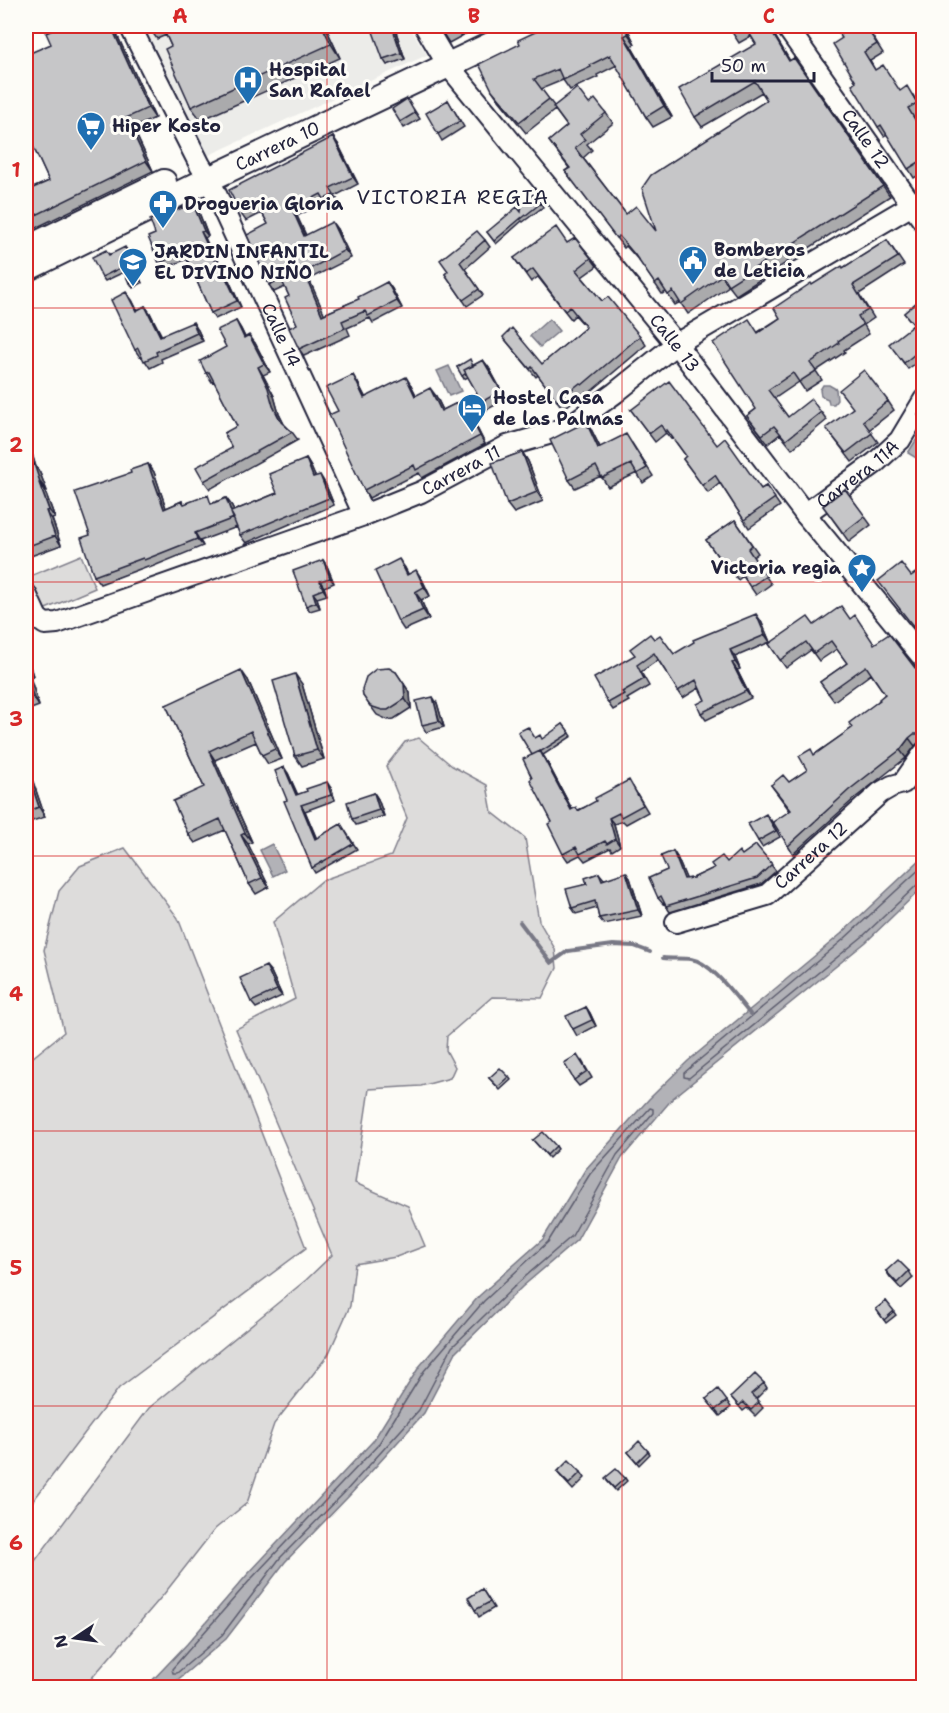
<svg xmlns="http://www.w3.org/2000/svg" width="949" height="1713" viewBox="0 0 949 1713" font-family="'Shantell Sans',sans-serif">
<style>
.built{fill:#ecece9}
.green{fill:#dddcdb;stroke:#807f8b;stroke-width:1.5}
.water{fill:#b2b2b7;stroke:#787885;stroke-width:1.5}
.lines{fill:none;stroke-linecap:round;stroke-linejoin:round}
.shore{stroke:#5c5c6d;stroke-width:1.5}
.stream{stroke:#787885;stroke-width:4}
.minor-casing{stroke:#22223b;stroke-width:24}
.major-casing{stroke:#22223b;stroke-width:28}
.minor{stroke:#fdfcf7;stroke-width:20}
.major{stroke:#fdfcf7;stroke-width:24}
.wall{fill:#aaaaac;stroke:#22223b;stroke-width:1.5}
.shaded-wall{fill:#8b8b8c;stroke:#22223b;stroke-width:1.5}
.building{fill:#c6c6c8;stroke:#22223b;stroke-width:1.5}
.grid{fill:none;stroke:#d62828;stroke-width:1.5;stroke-opacity:0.55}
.labels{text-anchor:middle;stroke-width:6;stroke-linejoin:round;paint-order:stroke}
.poi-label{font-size:18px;font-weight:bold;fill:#22223b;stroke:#fdfcf7;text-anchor:start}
.street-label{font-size:18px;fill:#22223b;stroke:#fdfcf7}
.neighbourhood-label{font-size:20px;letter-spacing:1.5px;fill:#22223b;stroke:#fdfcf7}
.neatline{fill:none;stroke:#d62828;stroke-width:2}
.grid-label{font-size:20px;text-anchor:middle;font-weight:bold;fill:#d62828}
</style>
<rect width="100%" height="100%" fill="#fdfcf7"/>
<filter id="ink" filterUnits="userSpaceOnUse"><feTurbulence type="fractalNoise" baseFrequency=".0167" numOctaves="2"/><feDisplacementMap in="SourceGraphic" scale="12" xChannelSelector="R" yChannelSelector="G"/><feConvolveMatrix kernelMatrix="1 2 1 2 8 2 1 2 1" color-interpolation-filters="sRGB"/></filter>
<g filter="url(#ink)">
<path class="built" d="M140,26h269l18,29 -222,102z"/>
<path class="green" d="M81,555l14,33 -54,23 -13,-34z
M419,738l33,28 35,19 5,27 33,26 14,83 16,28 2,19 -15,30 -50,-1 -45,39 -1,14 9,17 -5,11 -29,8 -52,3 -14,94 53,23 17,40 -29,11 -41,7 -5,42 -22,49 -54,69 -27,79 -32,26 -51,65 -80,93h-58v-114l123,-165 157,-128 26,-25 -96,-226 59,-30 -22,-77 50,-42 68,-24 16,-38 -21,-52 19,-24z
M125,848l53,70 128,330 -187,140 -93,122v-454l6,2 32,-26 -20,-82 15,-59 21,-25z"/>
<path class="water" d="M549,319l10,12 -19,16 -10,-11z
M449,366l12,25 -12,5 -12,-25z
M823,385h6l7,4 1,11 -3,4h-5l-1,-5 -7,-3 -1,-6z
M920,434l4,2 -1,20 -2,5 -13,-8z
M272,844l13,26 -12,6 -13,-26z
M923,857v30l-57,55 -193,156 -51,60 -45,82 -55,47 -66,65 -32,61 -75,83 -64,66 -59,77 -57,48h-23l41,-43 60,-69 126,-134 46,-74 60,-71 64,-57 42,-69 64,-71 39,-38 153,-127z"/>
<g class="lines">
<path class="shore" d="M924,865l-80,74 -152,127 -8,7v4l5,1 173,-141 55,-52 7,-2
M650,1108l3,1v4l-36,42 -45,81 -54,47 -66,64 -33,63 -74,82 -65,66 -58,77 -45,38h-4l-1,-4 79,-90 127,-134 46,-74 60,-70 64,-59 42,-68z"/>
<path class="stream" d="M520,922l31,41 17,-12 45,-6 21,1 16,6
M663,958c9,1 20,0 28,1 21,3 46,40 59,55"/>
<g class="minor-casing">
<g id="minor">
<path id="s1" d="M130,26l70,139 9,14 155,336"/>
<path id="s2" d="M425,26l23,39 228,279 129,170 119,145"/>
<path id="s3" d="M786,26l138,196"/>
<path id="s4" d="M805,514l70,-51 25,-23 24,-40"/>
<path d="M26,594l11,24"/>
<path id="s5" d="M26,622l11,-4 8,6 12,-1 307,-108 57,-23 86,-46 45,-13 23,-11 40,-29 61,-49 248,-146"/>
<path id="s6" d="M676,922l91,-27 113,-102 12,-7 11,-3 21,-30"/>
</g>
</g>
<g class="major-casing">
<g id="major">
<path d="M26,249l138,-67"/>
<path id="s7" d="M26,269l183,-90 321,-153"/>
</g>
</g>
<use href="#minor" class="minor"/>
<use href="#major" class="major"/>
</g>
<path class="wall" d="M113,26l42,92 -22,10 20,43 -126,61 -1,-2v-39l23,-10 -23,-50v-89l4,11z
M148,26h177l15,32 -139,62 -10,-13 -20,-61 -5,-11 -9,4z
M438,26h42l-31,17z
M548,26h85l-6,2 8,16 -4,2 41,71 -19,10 -7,-10 -29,-52 -20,10 1,2 -28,13 -7,-10 -22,9 13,17 35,-2 17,9 7,10 -26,21 5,6 -9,8 43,56 30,17 111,-131 -5,-8 -60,35 -7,-10 61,-73 -5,-8 -12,7 -11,-17h41l21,35 4,-3 96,138 -154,99 -7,-9 -41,28 -8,-12 -5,3 -9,-13 -4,2 -21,-31 -15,-17 -2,2 -59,-77 4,-3 -20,-27 18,-15 -12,-16 -29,23 -27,-33 -7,-10 28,-46z
M834,26h53l-15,10 11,17 -13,8 5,9 25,21 13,4 10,17 -8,5 6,11 3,-2v46l-10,6 -27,-44 -3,2 -6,-9 -22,-45 -14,-44z
M395,29l10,30 -18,6 -4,-6z
M407,99l13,20 -16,9 -4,-6z
M448,100l16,27 -22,14 -4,-7z
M333,137l5,7 20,40 -23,12 4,6 -10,5 -3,-6 -29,15 9,19 31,-6 14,29 -42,21 15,35 35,-15 28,-17 5,7 10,19 -29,15 -3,-5 -23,10 3,7 -46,21 -5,-7 -2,-25 -8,-28 -4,-9 -11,5 -5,-7 -1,-61 -6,-11 -16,8 -5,-7z
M541,203l2,4 -20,15 -1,-1 -26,23 -9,-12 34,-20z
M198,210l10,26 -3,2 10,22 7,5 19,42 -26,12 -4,-6 -24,-54 -24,10 -4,-6 -4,-29z
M485,240l5,7 -25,22 18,26 -16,11 -22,-32z
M887,240l17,25 -45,29 15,24 -10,7 5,9 -25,16 1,2 -29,19 6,9 -17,11 -6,-9 -25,17 14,18 33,-5 6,8 -35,29 -12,-15 -12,10 -21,-28 9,-7 2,-77 22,-14 32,-33 31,-17z
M567,243l24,15 6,8 -15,11 20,24 38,35 6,9 -58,49 -2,-2 -23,17 -25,-34 -2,2 -33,-40 39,27 44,-37 -11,-12 -4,4 -33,-42 -7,5 -17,-24z
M128,252l14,31 -9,5 -9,-16 -19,9 -3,-4 7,-23z
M924,296v41l-20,-24z
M132,300l5,10 8,-4 5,7 12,23 36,-6 5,11 -42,18 1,3 -12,6 -8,-12 -2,1 -5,-7z
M236,321l5,8 4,8 10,6 15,29 -7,3 11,21 5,18 5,10 8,8 6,8 -88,49 -6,-8 28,-33 5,-22 -23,-45 -2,1 -6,-9 20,-26z
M912,326l12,14v4l-4,3 4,5v5l-16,12 -14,-19z
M483,360l6,8 17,31 -34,19 13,26 -63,34 -3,-5 -50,25 -5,-8 -26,-79 20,-28 7,14 46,-12 5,10 20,1 7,14 34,-17 -9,-16 -4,2 -7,-12 17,-2z
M888,401l6,9 -25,20 9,12 -26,20 -19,-25z
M631,410l86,35 44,44 5,-3 14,20 -31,22 -29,-45 -12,10 -25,-34 3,-3 -13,-18 -2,1 -5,-6 -11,9z
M592,431l8,16 32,-4 21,33 -10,7 -6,-10 -29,14 -7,-11 -26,12 -6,-8z
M26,445l6,9 4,13 4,6 7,18h-2l10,27 -3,1 9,26 -33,12 -2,-5z
M522,452l6,9 15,40 -29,12 -7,-9z
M306,459l5,8 4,10 10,6 9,22 -88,38 -6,-8 -3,-8 -37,14 3,5 -54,22 -1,-2 -48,18 -6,-8 -4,-41 41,-62 17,-9 6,8 12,36 16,-7 2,3 29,-1 13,-5 6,8 1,5 44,-18z
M845,489l26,36 -22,17 -26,-36z
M735,520l23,33 -5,4 18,27 -15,11 -13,-19 -5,4 -6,-8 -2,2 -24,-34z
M323,560l4,6 7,17 -10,4 3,8 -10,3 3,10 -10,3 -4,-5z
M405,568l3,6 14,5 8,17 -9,4 8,19 -25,11 -6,-9z
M850,619l24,25 41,24 9,-7v81h-5l-4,4 -9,12 -51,40 -62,56 -5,-8 2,-35 -19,-26 18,-3 18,-12 8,-16 37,-26 33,-34 -14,-20 -37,27 -14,-19 27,-19 -10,-14 -18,12 -8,-11 -25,18 -17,-24 45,-19z
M761,621l9,21 -35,15 5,12 -3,1 14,28 -45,22 -5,-7 4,-13 -6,-12 -16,10 -25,-38 -17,12 8,14 -22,13 2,2 -16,9 -5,-7 27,-48 19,-16 20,15z
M26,654l7,22 -3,1 9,29 -13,5z
M396,672l14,21 1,15 -17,11 -6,1 -11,-5 -14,-19z
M248,680l34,79 -14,5 -6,-9 -6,-13 -41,18 37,82 -4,2 21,43 -13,7 -7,-10 -24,-54 -30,13 -7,-9 16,-47 -38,-82z
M302,684l22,75 -22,7 -7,-10z
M437,703l7,24 -18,5 -4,-7z
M563,724l9,12 -29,19 29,54 6,1 55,-23 15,25 -22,12 -3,-3 -9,3 6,22 -8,5 -2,-3 -25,13 -5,-6 -12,6 -5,-7 -11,-32 -20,-44v-23l3,-17 8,1z
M26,761l1,3 18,53 -19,6z
M288,773l10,22 33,-7 4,12 -30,11 12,28 24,-15 16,25 -42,24 -3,-5z
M374,793l4,6 6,17 -28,9 -4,-6z
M771,820l9,17 -18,10 -4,-6z
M756,845l20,26 -15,13 -91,28 -6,-9 -1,1 -5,-6 15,-47 4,6 9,22 7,-1 34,-16 15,-7z
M599,873l5,6 26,-1 12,38 -38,8 -5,-6 -2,-10 -21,6 -4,-6 15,-24z
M271,972l11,24 -26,12 -5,-6z
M586,1007l4,6 6,13 -19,10 -4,-7z
M582,1061l10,17 -13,8 -5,-6z
M509,1077l2,3 -11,10 -11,-12z
M533,1140l23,6 2,3 -9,9z
M886,1271h23l4,7 -12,11 -11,-12z
M886,1301l10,14 -10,8 -10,-14z
M764,1383l3,5 -11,11 7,9 -8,8 -8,-8 -4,3 -12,-14z
M706,1399l21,2 4,6 -11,9z
M648,1451l2,3 -11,11 -11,-13z
M557,1472h24l4,6 -12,12 -11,-12z
M625,1478l2,3 -11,10 -9,-10z
M482,1589l12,19 -15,9 -4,-7z"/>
<path class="shaded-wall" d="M111,26h2l42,92 -7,-10z
M322,26h3l15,32 -9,-14z
M392,26l3,3 10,30 -4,-6z
M624,26h1l2,2 8,16 -7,-10z
M768,26h1l27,46 -7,-11z
M624,36l7,10 41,71 -8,-11z
M26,42l9,23 -7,-11 -2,-5z
M126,118l7,10 20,43 -7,-10z
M333,137l5,7 20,40 -5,-7z
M193,204l5,6 10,26 -4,-5z
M292,209l5,7 12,27 -5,-7z
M332,222l5,7 14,29 -6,-8z
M201,232l4,6 13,28 -4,-6z
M125,247l3,5 14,31 -3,-5z
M217,259l5,6 19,42 -4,-6z
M304,272l5,7 19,43 -6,-7z
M387,282l5,7 10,19 -5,-7z
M126,292l6,8 9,18 -5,-7z
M145,306l5,7 15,31 -5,-8z
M236,321l5,8 8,17 -5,-8z
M193,322l5,8 5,11 -6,-8z
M249,335l6,8 15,29 -6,-8z
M483,360l6,8 17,31 -5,-8z
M258,367l5,8 11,21 5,18 8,16 -6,-8 -8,-16z
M353,375l5,8 12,23 -6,-8z
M406,377l5,8 10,19 -6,-8z
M430,388l6,8 11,23 -6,-8z
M467,410l5,8 13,26 -5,-8z
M586,422l6,9 12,25 -6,-8z
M26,445l6,9 4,13 4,6 7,18 -7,-9 -7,-17z
M522,452l6,9 15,40 -6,-9z
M306,459l5,8 8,18 -6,-8z
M148,464l6,8 15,45 -5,-8z
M320,475l5,8 9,22 -5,-7z
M39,483l6,8 10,27 -6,-8z
M226,498l6,8 5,14 -6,-8z
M46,511l6,8 9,26 -6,-9z
M195,533l5,8 3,5 -6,-7z
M399,559l6,9 8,15 -6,-8z
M323,560l4,6 7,17 -4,-5z
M416,570l6,9 8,17 -6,-9z
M320,581l4,6 3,8 -4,-6z
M415,592l6,8 8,19 -6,-9z
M313,593l4,5 3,10 -4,-6z
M756,614l5,7 9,21 -5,-7z
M730,650l5,7 5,12 -5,-7z
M26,654l7,22 -7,-10z
M732,663l5,7 14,28 -5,-7z
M241,670l7,10 34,79 -7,-10z
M26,671l4,6 9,29 -6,-9 -7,-22z
M295,674l7,10 22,75 -7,-9z
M404,684l6,9 1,15 -6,-9z
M433,697l4,6 7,24 -5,-6z
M909,738l6,8 -9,12 -6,-8z
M209,751l6,9 37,82 -7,-9z
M540,751l5,7 31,59 -5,-7z
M26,761l1,3 18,53 -6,-10 -13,-39z
M284,767l4,6 12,28 -4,-6z
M327,782l4,6 4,12 -4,-5z
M374,793l4,6 6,17 -5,-6z
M301,805l4,6 14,34 -4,-6z
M609,818l5,6 6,22 -5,-7z
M241,835l7,9 21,43 -7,-9z
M673,851l4,6 12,28 -5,-6z
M626,872l4,6 12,38 -4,-6z
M266,966l5,6 11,24 -5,-6z
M586,1007l4,6 6,13 -4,-6z"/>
<path class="building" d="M54,26h57l37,82 -22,10 20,43 -120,59v-29l23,-10 -23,-50v-82l2,5 23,-10 -5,-11 9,-4z
M162,26h160l9,18 -140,63 -26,-58 6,-3z
M382,26h10l9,27 -18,6 -11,-30z
M438,26h20l-15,8z
M548,26h76l4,8 -4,2 40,70 -18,11 -36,-62 -20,10 1,2 -28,13 -5,-11 -24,10 15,20 -30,23 -27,-32 -13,-26 41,-20 -2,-4z
M728,26h16l-12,6z
M745,26h23l21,35 5,-3 89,128 -155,99 -6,-10 -41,29 -8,-13 -5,4 -9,-14 -4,3 -20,-29 -16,-19 -3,2 -51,-67 5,-3 -21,-27 18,-15 -14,-19 24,-19 12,16 6,-5 11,14 -26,21 5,6 -10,8 51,66 10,-8 20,25 -14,-43 9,-13 116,-75 -12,-19 -60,36 -16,-28 77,-45z
M834,26h33l-1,1 11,17 -13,8 11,18 8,-5 17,26 7,-5 10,17 -9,5 12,20 4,-2v33l-16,10 -27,-44 -3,2 -26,-42 4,-3 -23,-38 9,-6z
M407,99l8,14 -15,9 -8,-13z
M448,100l12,21 -22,13 -12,-21z
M333,137l20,40 -23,11 4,7 -10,4 -3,-5 -29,15 12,27 28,-14 13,28 -41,22 18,43 37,-16 -1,-2 29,-15 10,19 -29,15 -3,-5 -23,10 3,7 -46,21 -10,-21 8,-4 -12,-26 4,-2 -8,-17 -12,6 -22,-50 21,-11 -10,-19 -17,9 -12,-24z
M533,194l8,9 -20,16v-1l-27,23 -7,-9 30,-25 4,5 1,-8z
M193,204l11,27 -3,1 13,28 3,-1 20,42 -26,12 -27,-61 -25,11 -11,-26 7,-3 -5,-14z
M556,227l11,16 8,-5 16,20 -15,12 26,31 6,-4 32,39 -58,49 -2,-2 -23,18 -25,-34 -2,2 -27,-32 9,-9 30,36 44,-37 -16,-20 -5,4 -32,-42 -7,5 -12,-16z
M477,231l8,9 -25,22 19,27 -16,11 -18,-26 3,-3 -8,-11z
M887,240l11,17 -45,28 15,25 -10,6 5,9 -25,16 1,2 -29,20 6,8 -17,11 -6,-9 -25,17 20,27 23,-18 10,13 -35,28 -12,-14 -12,9 -15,-19 9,-7 -43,-66 36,-24 9,14 22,-15 -6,-10 37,-25 1,2 30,-19 1,2z
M125,247l14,31 -10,5 -7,-16 -20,10 -10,-20 14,-7 3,5z
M126,292l10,19 9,-5 15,30 33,-14 4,11 -41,19 1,3 -13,6 -6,-13 -3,2 -24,-50z
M924,296v32l-4,4 -16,-19z
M236,321l8,17 5,-3 15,29 -6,3 10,21 5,18 8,16 11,10 -88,49 -8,-14 36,-19 -8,-15 13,-7 -28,-54 -3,1 -6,-12 26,-14 -9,-17z
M912,326l9,11 -6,4 6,8 -17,14 -15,-19z
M470,359l3,7 -9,4 2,3 -4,3 -5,-9z
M483,360l18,31 -34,19 13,26 -64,34 -2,-5 -50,25 -35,-75 9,-4 -12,-23 27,-13 11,23 42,-21 9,19 15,-8 11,23 36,-18 -13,-23z
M864,370l24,31 -25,20 9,12 -26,20 -20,-25 27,-20 -14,-18z
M669,381l48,64 8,-7 36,51 5,-3 9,12 -31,22 -29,-45 -13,10 -19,-26 3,-3 -19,-26 -2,2 -4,-7 -12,9 -18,-24z
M924,406v13l-6,-4z
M586,422l12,26 28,-14 21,34 -10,6 -6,-10 -29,14 -6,-12 -27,14 -19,-40z
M26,445l7,20 1,-1 6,18 -1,1 10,27 -3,1 9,25 -29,11z
M522,452l15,40 -30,12 -15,-41z
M306,459l7,18 7,-2 9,23 -89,37 -9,-22 3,5 -39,15 2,6 -53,21 -1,-2 -49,18 -13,-38 9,-3 -15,-43 56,-19 -1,-3 18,-6 16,45 18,-8 2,3 24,-9 3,9 15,-6 5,14 46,-19 -8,-19z
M845,489l20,27 -22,17 -20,-27z
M735,520l17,25 -4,4 18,27 -16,11 -12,-19 -6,4 -6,-8 -2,1 -18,-25z
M399,559l8,16 9,-5 8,17 -9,5 8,18 -25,11 -23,-50z
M323,560l7,18 -10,3 3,8 -10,4 3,9 -10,4 -13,-35z
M901,563l10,13 13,-9v73l-46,-59z
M841,606l9,13 5,-4 19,29 15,-10 26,34 9,-7v63l-6,5 4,5h-8l-5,4 -9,12 -51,40 -61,56 -15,-24 18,-12 -20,-25 12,-10 6,7 18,-12 -8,-14 12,-7 3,6 38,-27 -3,-5 31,-23 -1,-1 6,-5 -19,-28 -38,27 -8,-11 27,-19 -16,-22 -17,12 -8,-11 -26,18 -11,-16 39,-27 6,8z
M756,614l9,21 -35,15 5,12 -3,1 14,28 -45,22 -4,-9 8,-4 -9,-20 -18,11 -24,-38 -17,12 7,14 -22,13 2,2 -16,9 -14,-25 41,-23 -5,-6 20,-15 4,5 6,-4 14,19 20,-12 -1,-2z
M389,668l7,4 8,12 1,15 -17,11h-6l-12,-4 -7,-10 -1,-7 4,-12 10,-8z
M241,670l34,79 -13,6 -11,-24 -42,20 36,82 -4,2 21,43 -13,6 -29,-65 -32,15 -15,-33 31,-14 -38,-82z
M295,674l22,76 -22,6 -22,-75z
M26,675l7,22 -7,3z
M433,697l6,24 -17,4 -6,-24z
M563,724l7,9 -30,19v-1l-8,4 -14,-23 10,-5 7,11 5,-3 2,4z
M540,751l31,59 5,-3 2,4 18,-10 -1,-3 34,-18 14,25 -22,12 -2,-4 -10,5 6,21 -8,5 -2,-3 -25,13 -4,-7 -13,7 -15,-30 4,-2 -22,-42 2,-2 -9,-19z
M284,767l12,28 11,-4 -1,-2 21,-7 4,13 -30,10 14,34 26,-15 12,20 -41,24 -28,-67 3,-1 -12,-29z
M26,768l13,39 -13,5z
M374,793l5,17 -27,9 -5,-17z
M766,814l10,17 -18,10 -10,-17z
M756,845l16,19 -15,14 -91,28 -5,-10 -3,2 -9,-20 18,-8 -6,-14 12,-5 11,28 9,-1 21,-10 -3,-4 11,-8 5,6 12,-11 3,4z
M626,872l12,38 -39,8 -4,-17 -23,7 -6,-19 21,-5 -2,-6 14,-5 3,7z
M266,966l11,24 -26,12 -11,-24z
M586,1007l6,13 -19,9 -7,-13z
M577,1055l10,16 -13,9 -10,-17z
M500,1068l9,9 -11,10 -9,-9z
M543,1132l13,14 -9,9 -14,-15z
M898,1260l11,11 -12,12 -11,-12z
M886,1301l8,10 -10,9 -8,-11z
M755,1374l9,9 -13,11 8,8 -8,8 -8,-8 -4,4 -8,-9z
M718,1389l9,12 -12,9 -9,-11z
M639,1441l9,10 -11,11 -9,-10z
M569,1460l12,12 -12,12 -12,-12z
M616,1469l9,9 -11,10 -9,-10z
M482,1589l8,13 -15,8 -7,-12z"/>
</g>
<path class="grid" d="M327,26v1662M622,26v1662M26,308h898M26,582h898M26,856h898M26,1131h898M26,1406h898"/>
<defs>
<g id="hospital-pin" transform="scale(1.5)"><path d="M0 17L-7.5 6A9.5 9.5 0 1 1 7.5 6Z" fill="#1f6fb2" stroke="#fdfcf7"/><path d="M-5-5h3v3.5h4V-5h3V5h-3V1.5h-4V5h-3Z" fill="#fff"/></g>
<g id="supermarket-pin" transform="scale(1.5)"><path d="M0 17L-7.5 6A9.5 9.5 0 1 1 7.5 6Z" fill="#1f6fb2" stroke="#fdfcf7"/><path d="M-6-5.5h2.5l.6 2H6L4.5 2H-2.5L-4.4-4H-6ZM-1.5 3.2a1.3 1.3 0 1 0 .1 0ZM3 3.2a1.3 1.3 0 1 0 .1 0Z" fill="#fff"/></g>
<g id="pharmacy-pin" transform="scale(1.5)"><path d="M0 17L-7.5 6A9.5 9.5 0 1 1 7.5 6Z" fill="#1f6fb2" stroke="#fdfcf7"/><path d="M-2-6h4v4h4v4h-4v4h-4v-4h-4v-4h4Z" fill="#fff"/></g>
<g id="civic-pin" transform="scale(1.5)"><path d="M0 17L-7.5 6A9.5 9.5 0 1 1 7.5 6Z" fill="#1f6fb2" stroke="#fdfcf7"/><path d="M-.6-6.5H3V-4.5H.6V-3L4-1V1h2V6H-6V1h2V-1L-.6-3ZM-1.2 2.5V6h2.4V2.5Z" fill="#fff"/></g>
<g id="school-pin" transform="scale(1.5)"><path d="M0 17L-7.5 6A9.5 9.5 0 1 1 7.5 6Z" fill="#1f6fb2" stroke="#fdfcf7"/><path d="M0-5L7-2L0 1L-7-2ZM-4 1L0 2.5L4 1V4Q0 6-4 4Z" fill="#fff"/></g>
<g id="hotel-pin" transform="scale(1.5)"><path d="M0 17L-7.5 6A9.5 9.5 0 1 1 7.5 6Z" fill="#1f6fb2" stroke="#fdfcf7"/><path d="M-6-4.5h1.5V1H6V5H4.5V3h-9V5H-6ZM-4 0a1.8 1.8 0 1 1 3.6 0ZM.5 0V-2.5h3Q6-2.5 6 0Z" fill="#fff"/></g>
<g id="sight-pin" transform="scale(1.5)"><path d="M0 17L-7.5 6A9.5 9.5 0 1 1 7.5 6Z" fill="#1f6fb2" stroke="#fdfcf7"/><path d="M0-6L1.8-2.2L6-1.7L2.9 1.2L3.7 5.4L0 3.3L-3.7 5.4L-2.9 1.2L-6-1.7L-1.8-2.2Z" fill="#fff"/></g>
</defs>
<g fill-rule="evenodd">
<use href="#hospital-pin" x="248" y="80"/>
<use href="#supermarket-pin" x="91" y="126"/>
<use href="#pharmacy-pin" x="163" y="204"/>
<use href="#civic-pin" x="693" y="260"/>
<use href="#school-pin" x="133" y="262"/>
<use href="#hotel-pin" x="472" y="408"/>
<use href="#sight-pin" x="862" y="568"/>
</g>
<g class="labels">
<g class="poi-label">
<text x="269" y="76">Hospital<tspan x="269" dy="21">San Rafael</tspan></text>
<text x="112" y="132">Hiper Kosto</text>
<text x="184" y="210">Drogueria Gloria</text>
<text x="714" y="256">Bomberos<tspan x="714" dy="21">de Leticia</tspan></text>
<text x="154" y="258">JARDIN INFANTIL<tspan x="154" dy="21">EL DIVINO NIÑO</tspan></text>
<text x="493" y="404">Hostel Casa<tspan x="493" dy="21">de las Palmas</tspan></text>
<text x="841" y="574" text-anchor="end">Victoria regia</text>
</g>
<g class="street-label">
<text dy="6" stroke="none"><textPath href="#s3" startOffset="138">Calle 12</textPath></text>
<text dy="6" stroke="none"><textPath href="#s7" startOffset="280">Carrera 10</textPath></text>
<text dy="6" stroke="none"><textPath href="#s1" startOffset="344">Calle 14</textPath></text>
<text dy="6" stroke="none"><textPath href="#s2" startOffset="404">Calle 13</textPath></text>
<text dy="6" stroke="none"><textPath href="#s5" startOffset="466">Carrera 11</textPath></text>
<text dy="6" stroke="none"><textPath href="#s4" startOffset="66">Carrera 11A</textPath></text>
<text dy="6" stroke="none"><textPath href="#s6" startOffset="154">Carrera 12</textPath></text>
</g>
<g class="neighbourhood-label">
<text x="453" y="204">VICTORIA REGIA</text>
</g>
</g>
<rect width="949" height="1713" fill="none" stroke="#fdfcf7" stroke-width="66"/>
<g transform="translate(75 1638) rotate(257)" stroke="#fdfcf7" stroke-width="4.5" paint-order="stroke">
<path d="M0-4.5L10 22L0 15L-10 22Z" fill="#22223b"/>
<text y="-9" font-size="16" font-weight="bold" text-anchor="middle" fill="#22223b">N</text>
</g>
<path d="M712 72v9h102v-9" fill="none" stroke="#22223b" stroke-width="3"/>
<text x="721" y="72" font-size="18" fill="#22223b" stroke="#fdfcf7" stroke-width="4.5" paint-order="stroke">50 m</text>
<rect x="33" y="33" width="883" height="1647" class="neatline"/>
<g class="grid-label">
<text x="180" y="23">A</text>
<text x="474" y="23">B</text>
<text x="769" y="23">C</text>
<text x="16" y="177">1</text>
<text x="16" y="452">2</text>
<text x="16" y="726">3</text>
<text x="16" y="1001">4</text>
<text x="16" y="1275">5</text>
<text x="16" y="1550">6</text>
</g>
</svg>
